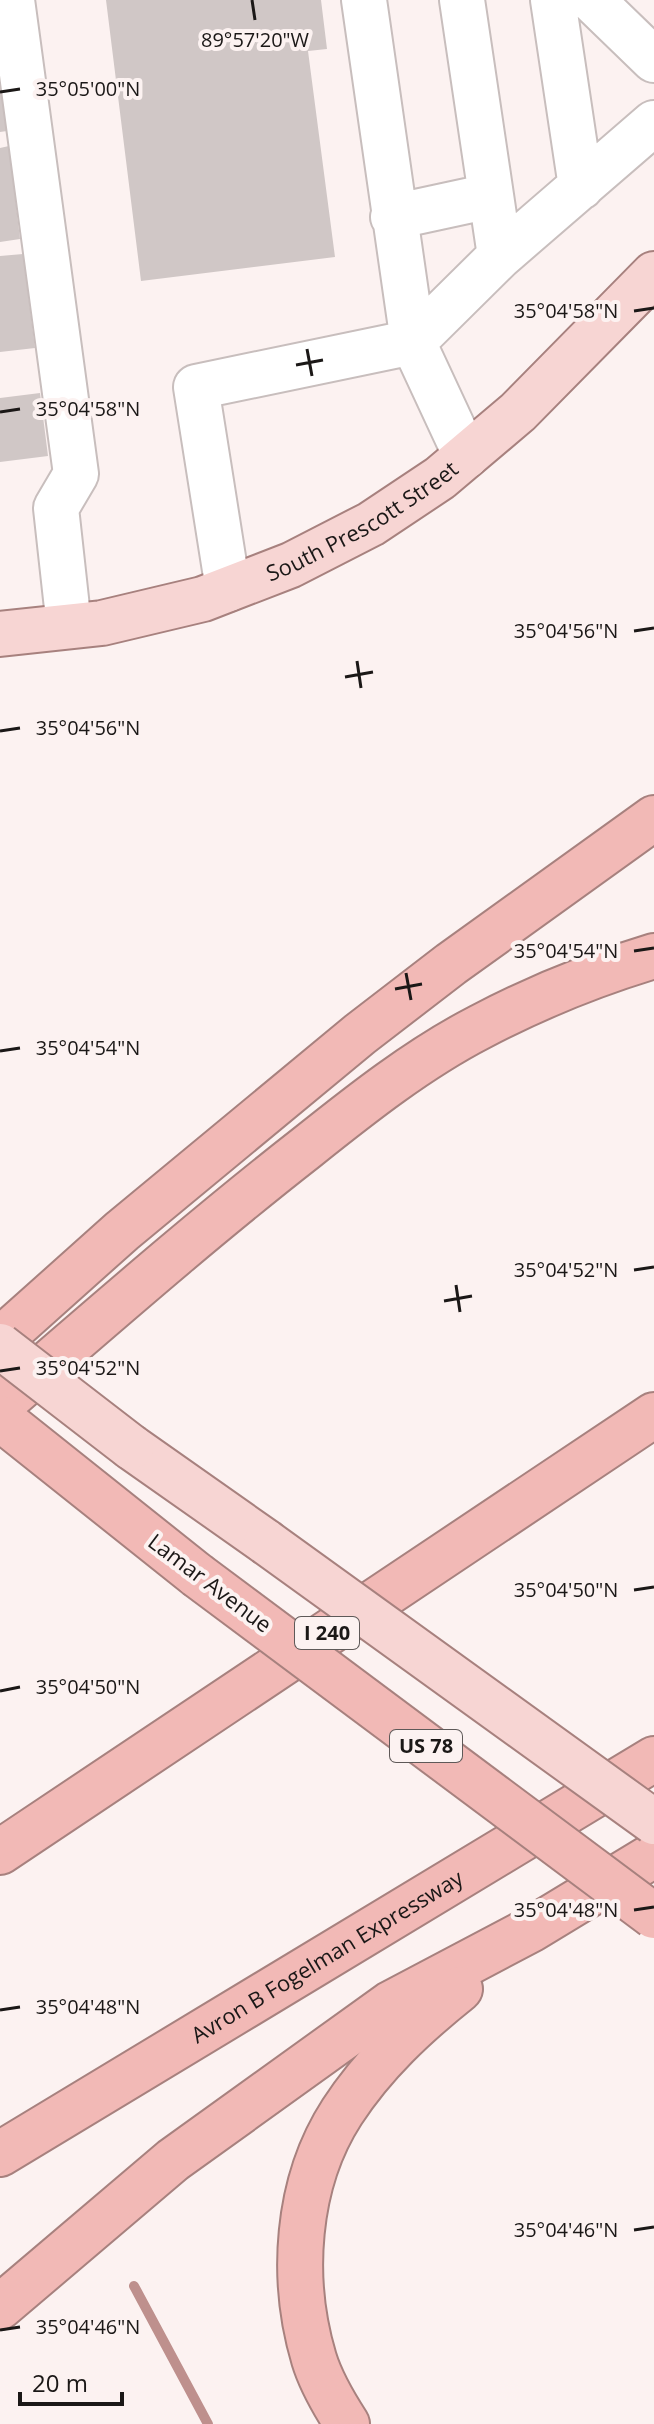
<svg xmlns="http://www.w3.org/2000/svg" width="654" height="2424" viewBox="0 0 654 2424" font-family="'Open Sans',sans-serif">
<style>
.lines{fill:none;stroke-linecap:round;stroke-linejoin:round}
.stream{stroke:#be908d;stroke-width:10}
.building{fill:#d0c7c6}
.minor-casing{stroke:#c8bebd;stroke-width:48}
.major-casing{stroke:#a7817e;stroke-width:48}
.highway-casing{stroke:#a7817e;stroke-width:48}
.minor{stroke:#fff;stroke-width:44}
.major{stroke:#f7d5d3;stroke-width:44}
.highway{stroke:#f2b9b6;stroke-width:44}
.major-bridge-casing{stroke:#a7817e;stroke-width:48;stroke-linecap:butt}
.highway-bridge-casing{stroke:#a7817e;stroke-width:48;stroke-linecap:butt}
.major-bridge{stroke:#f7d5d3;stroke-width:44}
.highway-bridge{stroke:#f2b9b6;stroke-width:44}
.ticks{fill:none;stroke:#1b1817;stroke-width:3}
.labels{text-anchor:middle;stroke-width:8;stroke-linejoin:round;paint-order:stroke}
.shield{fill:#fcf2f1;stroke:#5e5958;stroke-width:2}
.shield-label{font-size:20px;font-weight:bold;fill:#1b1817}
.street-label{font-size:22px;fill:#1b1817;stroke:#fcf2f1}
.ticks-label{font-size:20px;text-anchor:middle;fill:#1b1817;stroke:#fcf2f1;stroke-width:8;stroke-linejoin:round;paint-order:stroke}
</style>
<rect width="100%" height="100%" fill="#fcf2f1"/>
<g class="lines">
<path class="stream" d="M134,2286l74,138"/>
</g>
<path class="building" d="M106,0h215l6,49 -19,2 27,206 -194,24z
M0,91h2l5,40 -7,1z
M9,146l11,93 -20,3v-94z
M23,254l12,94 -35,4v-96z
M40,393l8,63 -48,6v-64z"/>
<g class="lines">
<g class="minor-casing">
<path id="minor" d="M12,0l64,474 -20,34 13,118
M364,0l49,342 53,114
M462,0l38,256
M553,0l28,187
M592,0l62,60
M393,217l97,-21
M228,589l-32,-202 217,-45 87,-86 154,-133"/>
</g>
<g class="major-casing">
<g id="major">
<path id="s1" d="M0,634l102,-11 101,-24 88,-34 80,-41 69,-46 78,-66 136,-138"/>
<path d="M131,1447l135,95"/>
</g>
</g>
<g class="highway-casing">
<g id="highway">
<path d="M0,1340l122,-109 238,-197 91,-70 203,-146"/>
<path d="M0,1405c101,-87 201,-175 306,-257 55,-44 112,-89 174,-121 55,-29 114,-53 174,-71"/>
<path d="M0,1418l197,157"/>
<path d="M0,1852l654,-437"/>
<path id="s2" d="M0,2154l654,-395"/>
<path d="M0,2307l173,-147 217,-156 142,-75 122,-74"/>
<path d="M347,2424c-13,-20 -26,-42 -33,-65 -24,-80 -18,-176 28,-247 32,-49 73,-87 118,-123"/>
</g>
</g>
<use href="#minor" class="minor"/>
<use href="#major" class="major"/>
<use href="#highway" class="highway"/>
<g class="major-bridge-casing">
<path id="major-bridge" d="M0,1346l131,101
M266,1542l388,280"/>
</g>
<g class="highway-bridge-casing">
<path id="highway-bridge" d="M197,1575l457,341"/>
</g>
<use href="#major-bridge" class="major-bridge"/>
<use href="#highway-bridge" class="highway-bridge"/>
</g>
<path class="ticks" d="M252,0l3,20M0,92l20,-3M634,311l20,-3M307,349l5,27M296,365l27,-5M0,412l20,-3M634,631l20,-3M357,661l4,27M345,677l28,-5M0,731l20,-3M634,951l20,-3M406,973l5,27M395,989l27,-5M0,1051l20,-3M634,1270l20,-3M456,1285l4,27M444,1301l28,-5M0,1371l20,-3M634,1590l20,-3M0,1691l20,-4M634,1910l20,-3M0,2010l20,-3M634,2230l20,-3M0,2330l20,-3"/>
<g class="labels">
<g class="shield">
<rect x="295" y="1617" width="64" height="32" rx="6"/>
<rect x="390" y="1730" width="72" height="32" rx="6"/>
</g>
<g class="shield-label">
<text x="327" y="1640">I 240</text>
<text x="426" y="1753">US 78</text>
</g>
<g class="street-label">
<text dy="8" stroke="none"><textPath href="#s1" startOffset="384">South Prescott Street</textPath></text>
<text transform="translate(210 1583) rotate(37)" y="8">Lamar Avenue</text>
<text dy="8" stroke="none"><textPath href="#s2" startOffset="382">Avron B Fogelman Expressway</textPath></text>
</g>
</g>
<g class="ticks-label">
<text x="255" y="47">89°57'20"W</text>
<text x="88" y="96">35°05'00"N</text>
<text x="566" y="318">35°04'58"N</text>
<text x="88" y="416">35°04'58"N</text>
<text x="566" y="638">35°04'56"N</text>
<text x="88" y="735">35°04'56"N</text>
<text x="566" y="958">35°04'54"N</text>
<text x="88" y="1055">35°04'54"N</text>
<text x="566" y="1277">35°04'52"N</text>
<text x="88" y="1375">35°04'52"N</text>
<text x="566" y="1597">35°04'50"N</text>
<text x="88" y="1694">35°04'50"N</text>
<text x="566" y="1917">35°04'48"N</text>
<text x="88" y="2014">35°04'48"N</text>
<text x="566" y="2237">35°04'46"N</text>
<text x="88" y="2334">35°04'46"N</text>
</g>
<path d="M20 2392v12h102v-12" fill="none" stroke="#1b1817" stroke-width="4"/>
<text x="32" y="2392" font-size="24" fill="#1b1817" stroke="#fcf2f1" stroke-width="6" paint-order="stroke">20 m</text>
</svg>
